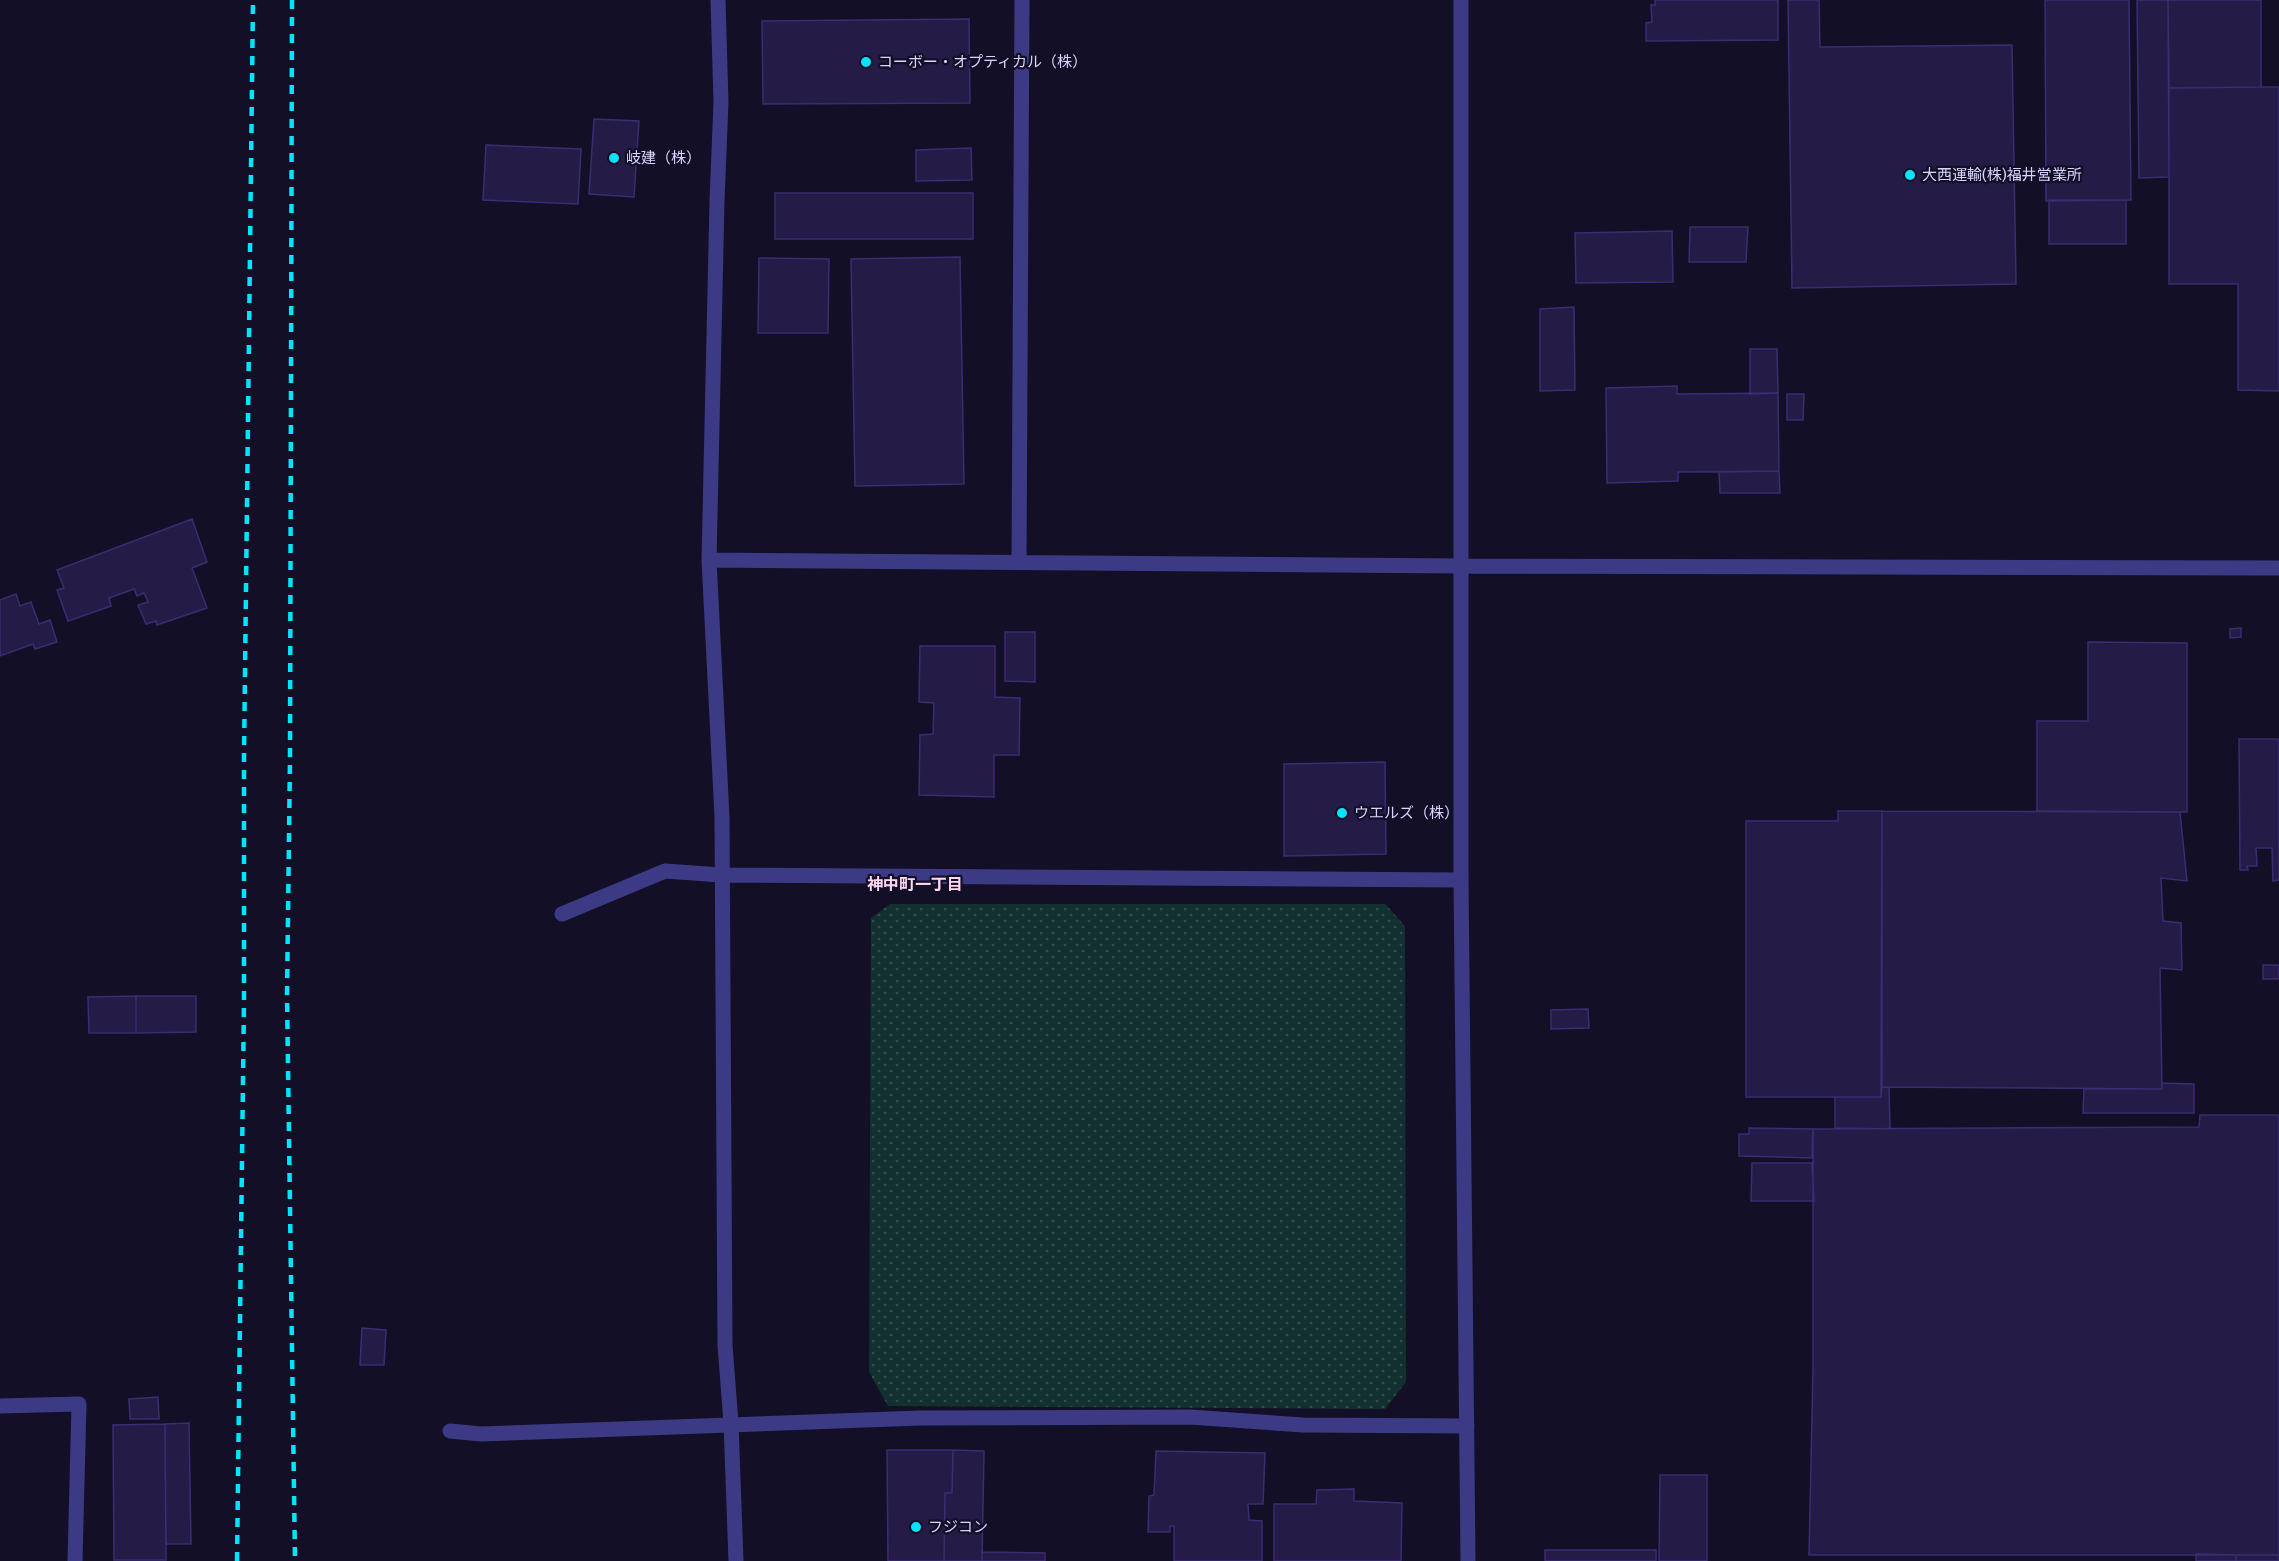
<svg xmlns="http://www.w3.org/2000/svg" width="2279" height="1561" viewBox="0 0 2279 1561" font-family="'Fira Sans','Noto Sans JP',sans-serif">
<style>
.park{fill:url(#park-dots)}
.building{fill:#241b47;stroke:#3b2d73;stroke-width:1.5}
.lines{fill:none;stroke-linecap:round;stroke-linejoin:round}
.minor{stroke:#3d3a85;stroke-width:15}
.tertiary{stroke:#3d3a85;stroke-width:15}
.rail{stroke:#00e5ff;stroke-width:4.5;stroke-dasharray:9 8;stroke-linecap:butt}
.poi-dot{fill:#00e5ff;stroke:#130f26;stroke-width:2}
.labels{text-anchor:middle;stroke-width:4.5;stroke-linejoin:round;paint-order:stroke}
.poi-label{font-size:15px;fill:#d9d4ff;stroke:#130f26;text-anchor:start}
.neighbourhood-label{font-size:16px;font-weight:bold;fill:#ffd6f0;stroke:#130f26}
</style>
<defs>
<pattern id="park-dots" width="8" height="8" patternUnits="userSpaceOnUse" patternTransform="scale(1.5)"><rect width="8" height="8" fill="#12302f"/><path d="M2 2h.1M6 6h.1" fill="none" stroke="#344d4e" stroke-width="1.8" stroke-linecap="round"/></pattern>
</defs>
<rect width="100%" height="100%" fill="#130f26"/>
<path class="park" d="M890,904h495l20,22 1,456 -21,27 -497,-3 -19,-34 2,-454z"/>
<path class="building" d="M1655,0h123v40l-132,1v-18l6,-1 -1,-17h4z
M1788,0h31l1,47 192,-2 4,239 -224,4z
M2045,0h84l2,200 -85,1z
M2137,0h31l1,177 -30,1z
M2168,0h93v87l-92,1z
M969,19l1,84 -207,1 -1,-83z
M2261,87h18v304l-41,-1v-106h-69v-196z
M594,119l45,2 -5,76 -45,-3z
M486,145l95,4 -3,55 -95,-4z
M971,148l1,32 -56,1v-31z
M775,193h198v46h-198z
M2049,200h77v44h-77z
M1690,227h58l-2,35h-57z
M1672,231l1,51 -97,1 -1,-50z
M960,257l4,227 -109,2 -4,-227z
M759,258l70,1 -1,74h-70z
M1574,307l1,83 -35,1v-82z
M1750,349h27l1,44 -28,1z
M1677,386v8l101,-1 1,78 -101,1v9l-71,2 -1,-95z
M1787,394h17l-1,26h-16z
M1779,471l1,22h-60l-1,-21z
M192,519l15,43 -15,6 15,40 -50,17 -1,-4 -10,3 -8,-19 10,-3 -4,-9 -7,3 -3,-7 -25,9 2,8 -43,15 -11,-31 7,-2 -7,-18z
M16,594l4,12 11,-4 8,22 11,-4 7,22 -22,7 -2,-5 -33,12v-56z
M2241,628v9l-11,1v-9z
M1005,632h30v50l-30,-1z
M2088,642l99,1v169l-150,-1v-90h51z
M920,646h75v51l25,1 -1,57h-25v42l-75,-2 1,-60 13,-1 1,-31 -15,-1z
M2239,739h40v141l-6,1 -1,-33h-16l1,18h-10l1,4h-8z
M1385,762l1,92 -102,2v-92z
M1838,811h44l-1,286h-135v-276h92z
M1882,811l298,1 7,69 -26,-3 2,43 18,2 1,47 -22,-2 2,121 -280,-2z
M2263,965h16v14h-16z
M136,996h60v36l-60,1z
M136,996v37h-47l-1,-36z
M1588,1009l1,19 -38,1v-19z
M2162,1083l32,1v29h-111l1,-24h78z
M1882,1087h7l1,42 -55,-1v-31h46z
M2200,1115h79v440h-470l4,-186v-240l386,-2z
M1749,1128l64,1 -1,29 -73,-2v-22h10z
M1752,1163h60l2,38h-63z
M362,1328l24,2 -2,35h-24z
M158,1397l1,22h-29l-1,-20z
M189,1423l2,121h-25l-1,-120z
M165,1424l1,136h-52l-1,-135z
M887,1450h66l-1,43h-7l-1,68h-56z
M953,1450l31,1 -2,110h-38l1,-68h7z
M1156,1451l109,2 -2,51h-15l1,16 13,1v40h-88v-35h-4v6h-22l1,-36 5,-1z
M1660,1475h47v86h-48z
M1354,1489v12l48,2 -1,58h-127v-57h42l1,-14z
M1545,1550h111v11h-111z
M982,1552l63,1v8h-63z
M2196,1554l40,1v6h-40z
M2236,1555h43v6h-43z"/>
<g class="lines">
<path class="minor" d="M718,0l3,102 -4,99 -8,359 13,257 3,528 6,78 5,138
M709,560l752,6
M1019,562l3,-562
M562,914l103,-43 56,4 740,5
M0,1406l79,-2 -4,157
M450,1431l31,3 439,-16 270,-1 113,8 164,1"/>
<path class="tertiary" d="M1461,0v880l7,681
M1461,566l818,2"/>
<path class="rail" d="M292,0l-2,758 -3,237 8,566
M237,1561l7,-561v-244l9,-756"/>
</g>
<g class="poi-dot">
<circle cx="866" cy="62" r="6"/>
<circle cx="614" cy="158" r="6"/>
<circle cx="1910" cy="175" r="6"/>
<circle cx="1342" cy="813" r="6"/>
<circle cx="916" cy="1527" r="6"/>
</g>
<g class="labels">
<g class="poi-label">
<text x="878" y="67">コーボー・オプティカル（株）</text>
<text x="626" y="163">岐建（株）</text>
<text x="1922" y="180">大西運輸(株)福井営業所</text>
<text x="1354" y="818">ウエルズ（株）</text>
<text x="928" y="1532">フジコン</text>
</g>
<g class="neighbourhood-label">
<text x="915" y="890">神中町一丁目</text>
</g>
</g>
</svg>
